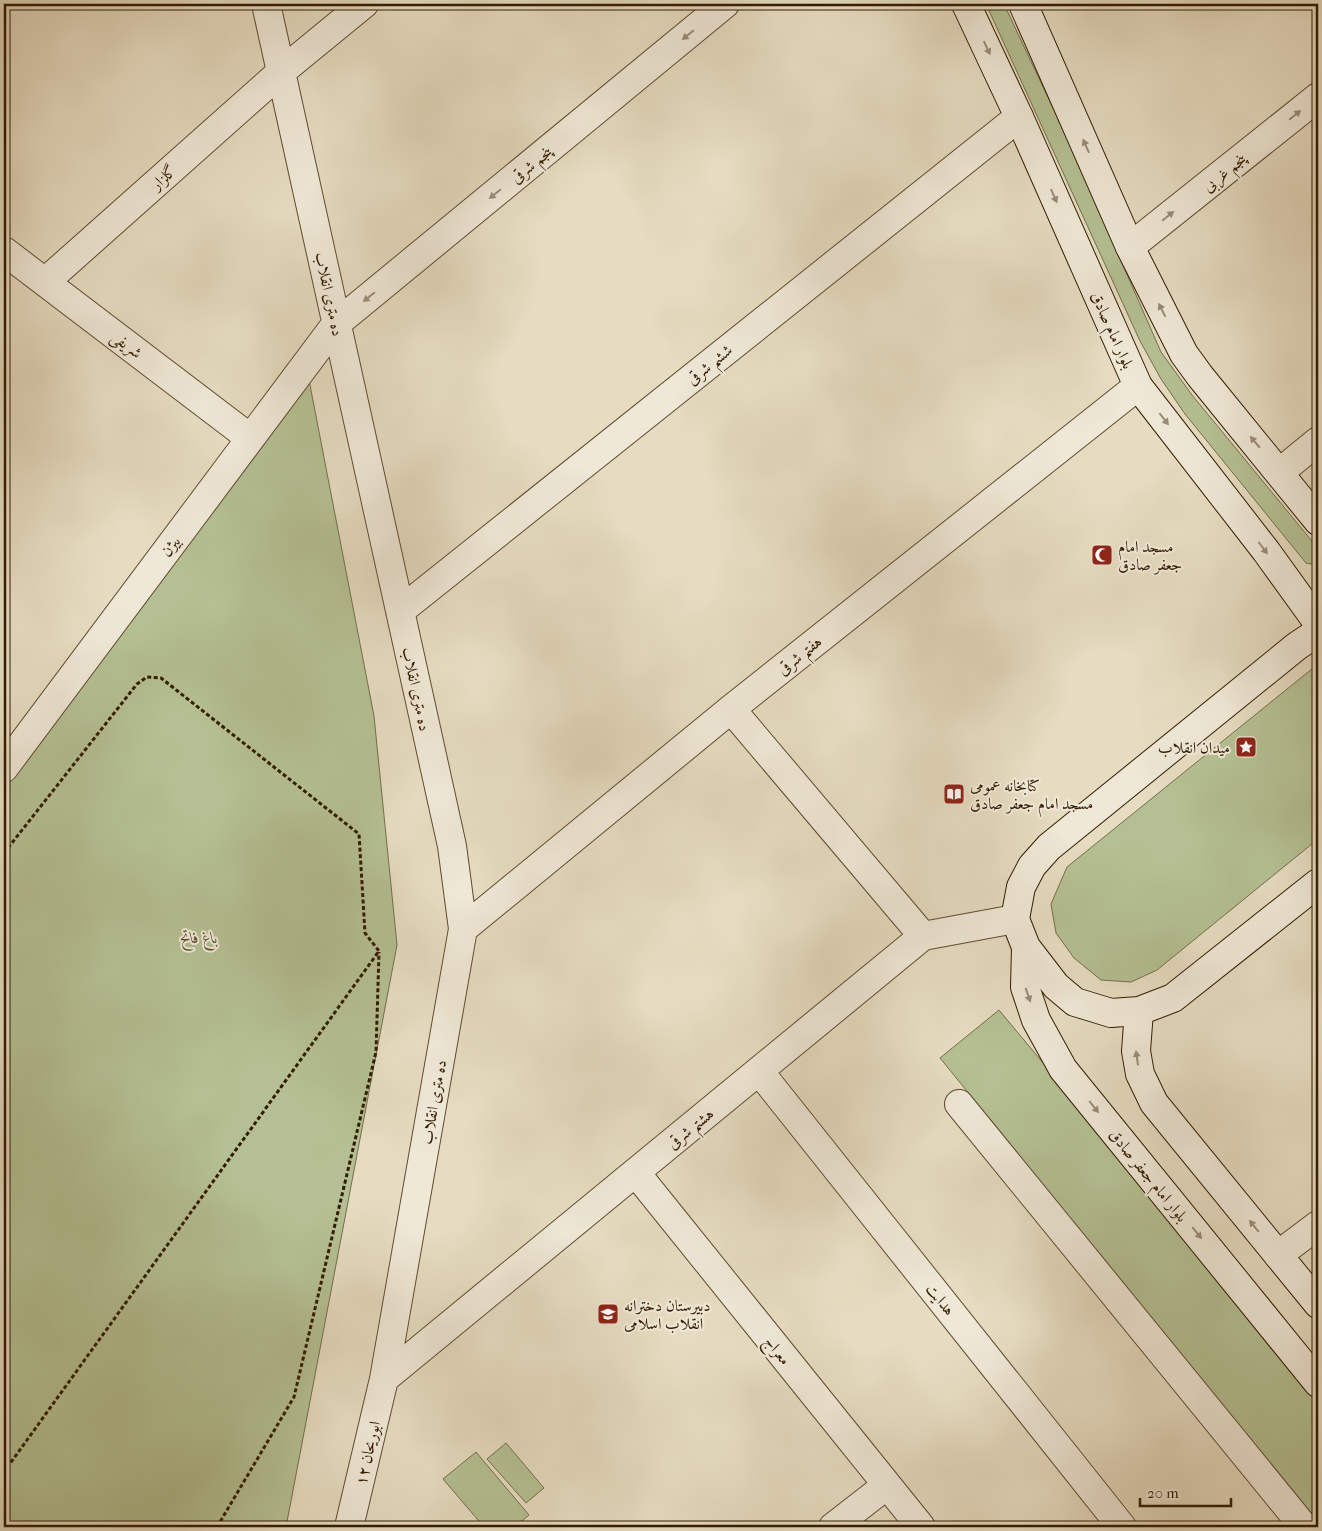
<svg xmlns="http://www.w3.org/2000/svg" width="1322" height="1531" viewBox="0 0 1322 1531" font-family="'IM FELL French Canon',Amiri,serif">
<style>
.green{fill:#b4c093;stroke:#746e4a}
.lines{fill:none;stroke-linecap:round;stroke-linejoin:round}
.minor-casing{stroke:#604b30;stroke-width:30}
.secondary-casing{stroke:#331b00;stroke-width:30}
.path{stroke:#331b00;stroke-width:3;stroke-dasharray:4 2.5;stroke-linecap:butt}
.minor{stroke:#efe8d7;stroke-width:28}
.secondary{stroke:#efe8d7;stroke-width:28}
.oneway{fill:#9a8c76}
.labels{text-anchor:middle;stroke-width:4;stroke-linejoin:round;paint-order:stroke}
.street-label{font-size:16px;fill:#331b00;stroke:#efe8d7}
.poi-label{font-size:16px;fill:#331b00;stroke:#efe8d7;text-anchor:start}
.park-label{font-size:16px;font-style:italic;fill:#5a4d2c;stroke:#efe8d7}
</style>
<rect width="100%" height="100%" fill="#e6dcc1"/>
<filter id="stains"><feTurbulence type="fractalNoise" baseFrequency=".004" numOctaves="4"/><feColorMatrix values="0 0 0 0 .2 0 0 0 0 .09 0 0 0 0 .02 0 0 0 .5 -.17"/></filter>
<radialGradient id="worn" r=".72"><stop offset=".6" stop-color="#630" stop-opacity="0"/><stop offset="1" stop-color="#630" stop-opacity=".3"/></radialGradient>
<path class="green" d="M986,4h18l64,136 93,212 31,43 124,151c3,7 3,13 0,19l-10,-2 -121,-149 -24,-35 -21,-38z
M309,380l65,336 23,229 -111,582h-282v-755z
M1318,664v175l-161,131 -26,12 -30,-2 -27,-22 -18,-25 -5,-29 16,-37z
M999,1010l319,383v129l-378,-464z
M506,1443l38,45 -18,15 -39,-44z
M476,1452l53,63 -14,12h-31l-41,-48z"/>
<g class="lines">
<g class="minor-casing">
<path id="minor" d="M266,4l186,842 11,83 -79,450 -35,148
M1130,247l188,-150
M4,251l246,187
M45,282l236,-210 83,-68
M1280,472l38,-31
M400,611l619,-494
M731,709l192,227
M4,768l332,-444 389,-320
M463,929l268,-220 407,-323
M759,1071l363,456
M959,1104l345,423
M636,1173l285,354
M1278,1255l40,-30
M384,1379l539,-443 92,-17
M833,1527l54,-42"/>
</g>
<g class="secondary-casing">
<path id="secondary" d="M966,4l53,113 119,269 128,165 52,72
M1023,4l107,243 54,107 16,22 118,145
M1318,632l-21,14 -248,201 -17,19 -11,21 -6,32 11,28 30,39 19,16 36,11 28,-2 34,-13 145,-115
M1026,947l-1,40 11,33 27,49 255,314
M1139,1011l-3,40 4,23 14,29 164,201"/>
</g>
<path class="path" d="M4,853l133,-169 10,-7 14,1 198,156 6,99 14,18 -375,521
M217,1527l77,-130 82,-345 3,-100"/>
<use href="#minor" class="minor"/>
<use href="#secondary" class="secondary"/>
</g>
<defs><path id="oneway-solid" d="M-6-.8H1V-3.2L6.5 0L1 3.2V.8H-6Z" transform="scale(1.25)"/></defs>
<g class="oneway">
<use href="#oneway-solid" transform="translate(688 35) rotate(141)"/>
<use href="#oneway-solid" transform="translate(987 48) rotate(65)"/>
<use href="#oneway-solid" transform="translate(1295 115) rotate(-39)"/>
<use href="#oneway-solid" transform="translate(1086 146) rotate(-114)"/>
<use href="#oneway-solid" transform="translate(495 194) rotate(141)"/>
<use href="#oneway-solid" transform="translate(1054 196) rotate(66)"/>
<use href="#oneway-solid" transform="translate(1168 216) rotate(-39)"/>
<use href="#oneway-solid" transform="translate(369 297) rotate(141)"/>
<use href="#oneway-solid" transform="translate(1162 310) rotate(-117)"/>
<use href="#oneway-solid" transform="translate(1164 419) rotate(52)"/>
<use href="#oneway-solid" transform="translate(1255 442) rotate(-130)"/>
<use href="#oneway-solid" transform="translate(1263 548) rotate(53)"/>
<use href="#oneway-solid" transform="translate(1028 995) rotate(71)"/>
<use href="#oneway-solid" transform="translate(1137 1058) rotate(-98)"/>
<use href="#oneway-solid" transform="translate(1094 1107) rotate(51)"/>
<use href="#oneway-solid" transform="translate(1254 1226) rotate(-129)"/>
<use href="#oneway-solid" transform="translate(1197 1233) rotate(51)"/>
</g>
<defs>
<g id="mosque-square" transform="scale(1.125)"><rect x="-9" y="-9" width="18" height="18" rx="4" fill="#8f2418" stroke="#efe8d7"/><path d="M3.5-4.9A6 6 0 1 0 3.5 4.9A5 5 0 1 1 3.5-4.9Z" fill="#fff"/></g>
<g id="sight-square" transform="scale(1.125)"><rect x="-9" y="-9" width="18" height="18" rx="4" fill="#8f2418" stroke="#efe8d7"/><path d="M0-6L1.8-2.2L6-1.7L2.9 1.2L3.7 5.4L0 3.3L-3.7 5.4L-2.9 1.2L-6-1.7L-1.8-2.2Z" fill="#fff"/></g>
<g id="library-square" transform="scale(1.125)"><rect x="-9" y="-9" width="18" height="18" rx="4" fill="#8f2418" stroke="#efe8d7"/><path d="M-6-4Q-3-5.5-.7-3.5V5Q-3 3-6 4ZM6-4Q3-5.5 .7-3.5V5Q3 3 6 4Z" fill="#fff"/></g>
<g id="school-square" transform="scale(1.125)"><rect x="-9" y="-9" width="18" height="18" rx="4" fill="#8f2418" stroke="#efe8d7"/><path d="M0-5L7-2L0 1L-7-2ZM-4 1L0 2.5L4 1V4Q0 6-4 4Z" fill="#fff"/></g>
</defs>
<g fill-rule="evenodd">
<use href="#mosque-square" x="1102" y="555"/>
<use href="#sight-square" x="1246" y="747"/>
<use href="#library-square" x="954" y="794"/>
<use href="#school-square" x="608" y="1314"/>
</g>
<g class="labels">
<g class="street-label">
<text transform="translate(531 164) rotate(-39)" y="6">پنجم شرقی</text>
<text transform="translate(1224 172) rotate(-39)" y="6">پنجم غربی</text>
<text transform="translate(163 177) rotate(-42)" y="6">گلزار</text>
<text transform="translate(330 294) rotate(78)" y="6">ده متری انقلاب</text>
<text transform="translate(1113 330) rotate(66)" y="6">بلوار امام صادق</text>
<text transform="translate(127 344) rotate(37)" y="6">شریفی</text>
<text transform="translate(709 364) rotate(-39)" y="6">ششم شرقی</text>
<text transform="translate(170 546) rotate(-53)" y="6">بیژن</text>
<text transform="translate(799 655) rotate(-39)" y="6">هفتم شرقی</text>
<text transform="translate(417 689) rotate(78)" y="6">ده متری انقلاب</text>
<text transform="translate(433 1102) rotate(-80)" y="6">ده متری انقلاب</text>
<text transform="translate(690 1128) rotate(-39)" y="6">هشتم شرقی</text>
<text transform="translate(1149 1175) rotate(51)" y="6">بلوار امام جعفر صادق</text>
<text transform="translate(941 1299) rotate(51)" y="6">هدایت</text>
<text transform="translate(778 1350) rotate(51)" y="6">معراج</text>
<text transform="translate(367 1453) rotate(-77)" y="6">ابوریحان ۱۲</text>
</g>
<g class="poi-label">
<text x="1118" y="552">مسجد امام<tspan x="1118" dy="18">جعفر صادق</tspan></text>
<text x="1230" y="753" text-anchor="end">میدان انقلاب</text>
<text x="970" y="791">کتابخانه عمومی<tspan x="970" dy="18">مسجد امام جعفر صادق</tspan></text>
<text x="624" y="1311">دبیرستان دخترانه<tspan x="624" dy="18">انقلاب اسلامی</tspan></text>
</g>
<g class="park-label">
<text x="199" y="943">باغ فاتح</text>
</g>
</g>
<rect width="1322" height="1531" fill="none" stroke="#e6dcc1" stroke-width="20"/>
<rect x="5" y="5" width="1312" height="1521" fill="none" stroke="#331b00" stroke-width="2.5"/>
<rect x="10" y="10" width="1302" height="1511" fill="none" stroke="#331b00"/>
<path d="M1140 1498v8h91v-8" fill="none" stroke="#331b00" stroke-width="2.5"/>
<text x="1147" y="1498" font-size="15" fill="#331b00" stroke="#efe8d7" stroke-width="4" paint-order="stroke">20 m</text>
<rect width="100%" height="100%" filter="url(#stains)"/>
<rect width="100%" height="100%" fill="url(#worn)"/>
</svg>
